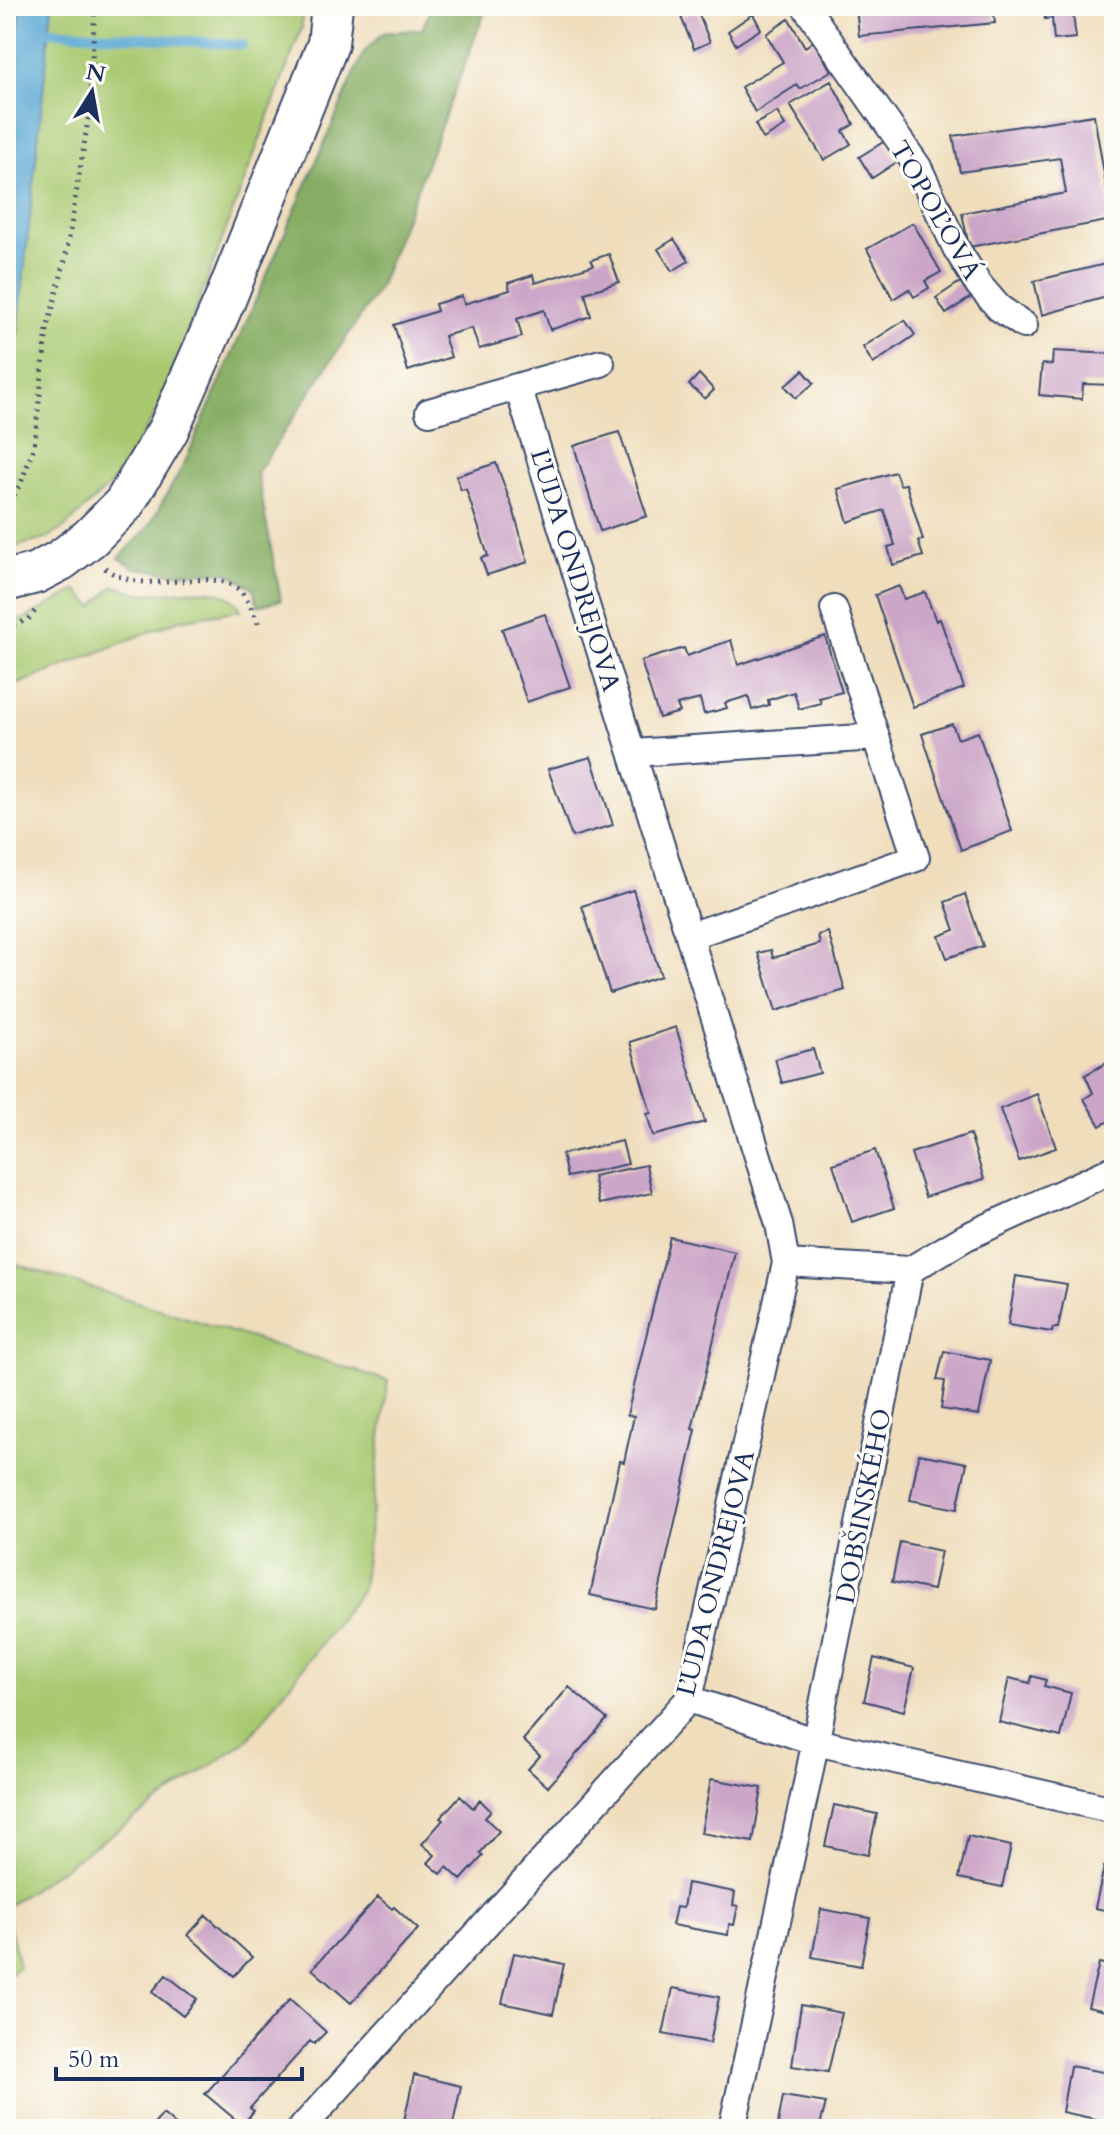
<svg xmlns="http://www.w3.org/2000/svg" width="1120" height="2135" viewBox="0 0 1120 2135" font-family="Cardo,serif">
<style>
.green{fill:#a9c971;stroke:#627c68;stroke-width:2}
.forest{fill:#86ad63;stroke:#506e60;stroke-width:2}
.water{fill:#5ba9d4;stroke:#3b6c99;stroke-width:2}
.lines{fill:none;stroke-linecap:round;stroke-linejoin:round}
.stream{stroke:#5ba9d4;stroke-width:10}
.building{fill:#cca6c8}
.street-casing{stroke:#3b496c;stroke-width:30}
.primary-casing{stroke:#3b496c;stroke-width:44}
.path{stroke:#3b496c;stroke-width:5;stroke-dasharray:2 6;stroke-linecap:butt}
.street{stroke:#fff;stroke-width:26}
.primary{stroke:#fff;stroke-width:40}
.labels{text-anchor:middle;stroke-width:6;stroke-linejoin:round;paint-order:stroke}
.street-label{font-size:26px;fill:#1b2f5e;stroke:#fdfcf7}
</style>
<rect width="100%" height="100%" fill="#fdfcf7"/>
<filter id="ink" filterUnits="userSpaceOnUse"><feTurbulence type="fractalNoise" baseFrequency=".0125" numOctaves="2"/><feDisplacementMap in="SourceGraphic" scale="16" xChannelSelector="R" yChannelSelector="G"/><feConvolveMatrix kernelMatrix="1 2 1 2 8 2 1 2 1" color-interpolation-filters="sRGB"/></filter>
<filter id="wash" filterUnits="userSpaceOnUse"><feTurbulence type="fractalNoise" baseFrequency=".006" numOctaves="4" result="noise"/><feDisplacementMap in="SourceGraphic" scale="32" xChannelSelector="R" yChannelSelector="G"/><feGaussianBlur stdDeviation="1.8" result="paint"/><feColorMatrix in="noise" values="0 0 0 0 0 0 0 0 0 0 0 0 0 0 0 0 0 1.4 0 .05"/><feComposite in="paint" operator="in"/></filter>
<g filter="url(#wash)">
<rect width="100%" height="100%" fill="#efddbb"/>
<path class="green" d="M52,6h249l1,21 -144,383 -46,73 -48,45 -19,11 -39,10v-159l10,-41z
M114,586c10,2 21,7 31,8 29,1 80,-16 96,16l-62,10 -173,69v-66l18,-4 53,-29 16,17z
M6,1261l382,120 -26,208 -114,151 -242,167z
M6,1911l13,55 -13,12z"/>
<path class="forest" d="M6,6h15l-15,107z
M432,6h55l-108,282 -122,185 24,127 -23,6 -5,-18 -27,-16 -55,1 -36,-5 -16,-10 29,-30 37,-66 179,-410 19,-19 39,-4z"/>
<path class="water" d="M21,6h31l-36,343 -10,41v-277z"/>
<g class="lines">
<path class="stream" d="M36,30l206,15"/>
</g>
<g id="blocks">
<path class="building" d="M856,6h137l2,17 -136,13z
M1043,6h39l2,7 -11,2 3,23 -22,2 -2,-22 -7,1z
M697,10l13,32 -16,7 -13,-32z
M753,14l8,15 -25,16 -8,-14z
M789,19l16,28 9,-6 17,30 -31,18 -3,-4 -42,27 -14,-25 42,-25 -17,-28z
M831,81l23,43 -11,7 8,13 -27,16 -34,-55z
M777,112l8,14 -22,13 -8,-15z
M1094,115l18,105 -143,27 -7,-34 104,-20 -6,-35 -100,14 -7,-36z
M885,141l12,21 -25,16 -13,-21z
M913,223l28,49 -16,9 4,7 -15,9 -5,-8 -16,10 -26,-50z
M674,239l15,22 -17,10 -14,-22z
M609,254l10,28 -34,11 6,23 -41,14 -6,-20 -27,9 5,18 -43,12 -7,-21 -28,8 7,21 -43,14 -14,-46 43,-14 -2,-7 27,-8 2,8 46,-14 -2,-7 25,-8 2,8 59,-18 -3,-5z
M1114,262v33l-72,20 -8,-34z
M960,282l11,15 -25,17 -10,-16z
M905,320l10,15 -42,29 -10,-17z
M1053,351l61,3v31l-31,-1 -1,15 -43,-4 3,-31 10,1z
M803,370l11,13 -18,15 -11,-12z
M699,374l15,16 -9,9 -16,-14z
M619,432l28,84 -47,15 -26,-85z
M496,463l18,49 14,50 -41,13 -6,-17 7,-2 -22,-67 -5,1 -5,-14z
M895,472l5,13 6,-1 17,56 -5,1 5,15 -30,9 -5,-18 7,-2 -11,-35 -36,12 -10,-33z
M899,586l5,13 21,-7 11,29 4,-2 24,69 -51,19 -38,-112z
M545,614l25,73 -43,15 -25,-73z
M825,636l17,56 -23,6 2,5 -22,6 -5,-17 -26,8 1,5 -17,5 -4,-14 -23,7 2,5 -23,6 -4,-15 -23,6 3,7 -21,6 -18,-57 43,-13 3,8 44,-16 7,25z
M952,724l6,15 20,-7 34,99 -51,19 -39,-116z
M591,757l22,68 -41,12 -24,-68z
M633,890l28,86 -51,17 -28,-87z
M965,894l18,52 -36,12 -8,-22 16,-6 -10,-28z
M828,932l17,58 -69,21 -18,-58 13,-3 2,8 47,-14 -2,-9z
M676,1027l29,95 -52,14 -6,-22 4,-1 -21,-71z
M813,1049l7,24 -38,10 -7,-24z
M1114,1059v59l-14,8 -16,-27 9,-6 -8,-18z
M1037,1094l19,54 -37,13 -19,-52z
M970,1134l14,45 -59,18 -14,-44z
M622,1141l6,23 -61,13 -5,-23z
M875,1150l19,58 -42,14 -19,-58z
M646,1165l6,28 -53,11 -6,-28z
M670,1237l65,15 -43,177 4,1 -41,179 -65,-14 30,-134 4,1 10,-46 -7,-1z
M1016,1276l51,8 -9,44h-5l-1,4 -44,-7z
M944,1351l46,9 -11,55 -38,-6 4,-28 -8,-1z
M919,1454l48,9 -10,46 -47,-9z
M900,1542l41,9 -8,39 -41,-8z
M874,1658l40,10 -10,43 -40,-10z
M1032,1676l14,4 -2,6 27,7 -10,44 -62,-15 10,-44 21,5z
M569,1687l38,32 -59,68 -20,-18 12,-13 -17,-16z
M711,1779l51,9 -9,54 -52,-9z
M460,1796l13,12 7,-8 11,11 -6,7 14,13 -19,22 3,3 -22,24 -14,-13 -6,7 -13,-11 7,-8 -13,-11 21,-24 -3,-2z
M834,1805l43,9 -9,41 -43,-9z
M968,1836l43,10 -9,41 -43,-9z
M1104,1867l10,2v43l-19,-4z
M687,1883l48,9 -2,13 5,1 -4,19 -5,-1 -1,11 -56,-10 4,-18 7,1z
M378,1897l14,12 2,-2 24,22 -67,74 -39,-34z
M821,1909l49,9 -9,48 -49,-9z
M206,1915l46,42 -18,19 -46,-41z
M514,1953l50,11 -11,50 -51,-11z
M1099,1963l15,3v47l-26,-6z
M166,1975l31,24 -14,17 -31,-24z
M673,1988l46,9 -9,46 -47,-9z
M290,1999l36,33 -12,12 -4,-3 -60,67 4,3 -12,14 -37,-31z
M801,2005l41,8 -14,59 -36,-6z
M1070,2066l44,8v28l-4,20 -48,-10z
M414,2075l47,11 -9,43h-15l-33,-8z
M783,2096l43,7 -7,26h-42z
M163,2114l17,15h-30z
M648,2121l34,7v1h-35z"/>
</g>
</g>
<g filter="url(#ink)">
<use href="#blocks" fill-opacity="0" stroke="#3b496c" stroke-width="2"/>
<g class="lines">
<g class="street-casing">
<path id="street" d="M805,6l113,161 38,81 23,37 20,23 25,17
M429,412l172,-49
M834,609l42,128
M633,753l243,-16 40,121 -226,78
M786,1263l124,7 56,-33 148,-68
M689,1699l127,43 298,68
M301,2129l388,-430 97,-436 -7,-39 -261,-837
M732,2129l77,-355 101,-504"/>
</g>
<g class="primary-casing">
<path id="primary" d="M6,581l30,-8 25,-13 29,-22 34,-34 44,-74 57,-130 103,-256 4,-38"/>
</g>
<path class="path" d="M6,509l15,-26 13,-36 13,-117 19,-74 23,-142 6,-108
M105,568c40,33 108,-6 136,24 8,8 13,23 18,33
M6,627l22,-7 7,-9"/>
<use href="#street" class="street"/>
<use href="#primary" class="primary"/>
</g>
</g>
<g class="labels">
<g class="street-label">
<text transform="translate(936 210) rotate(60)" y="9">TOPOĽOVÁ</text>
<text transform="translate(576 570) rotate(73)" y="9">ĽUDA ONDREJOVA</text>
<text transform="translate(863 1506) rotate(-79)" y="9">DOBŠINSKÉHO</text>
<text transform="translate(715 1573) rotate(-76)" y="9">ĽUDA ONDREJOVA</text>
</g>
</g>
<rect width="1120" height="2135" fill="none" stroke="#fdfcf7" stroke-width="32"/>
<g transform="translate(92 92) rotate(11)" stroke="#fdfcf7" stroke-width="6" paint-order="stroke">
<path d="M0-6L14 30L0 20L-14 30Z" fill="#1b2f5e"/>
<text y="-12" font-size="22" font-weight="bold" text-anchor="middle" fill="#1b2f5e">N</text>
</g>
<path d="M56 2067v12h246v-12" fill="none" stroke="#1b2f5e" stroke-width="4"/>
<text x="68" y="2067" font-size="24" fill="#1b2f5e" stroke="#fdfcf7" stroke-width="6" paint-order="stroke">50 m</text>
</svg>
